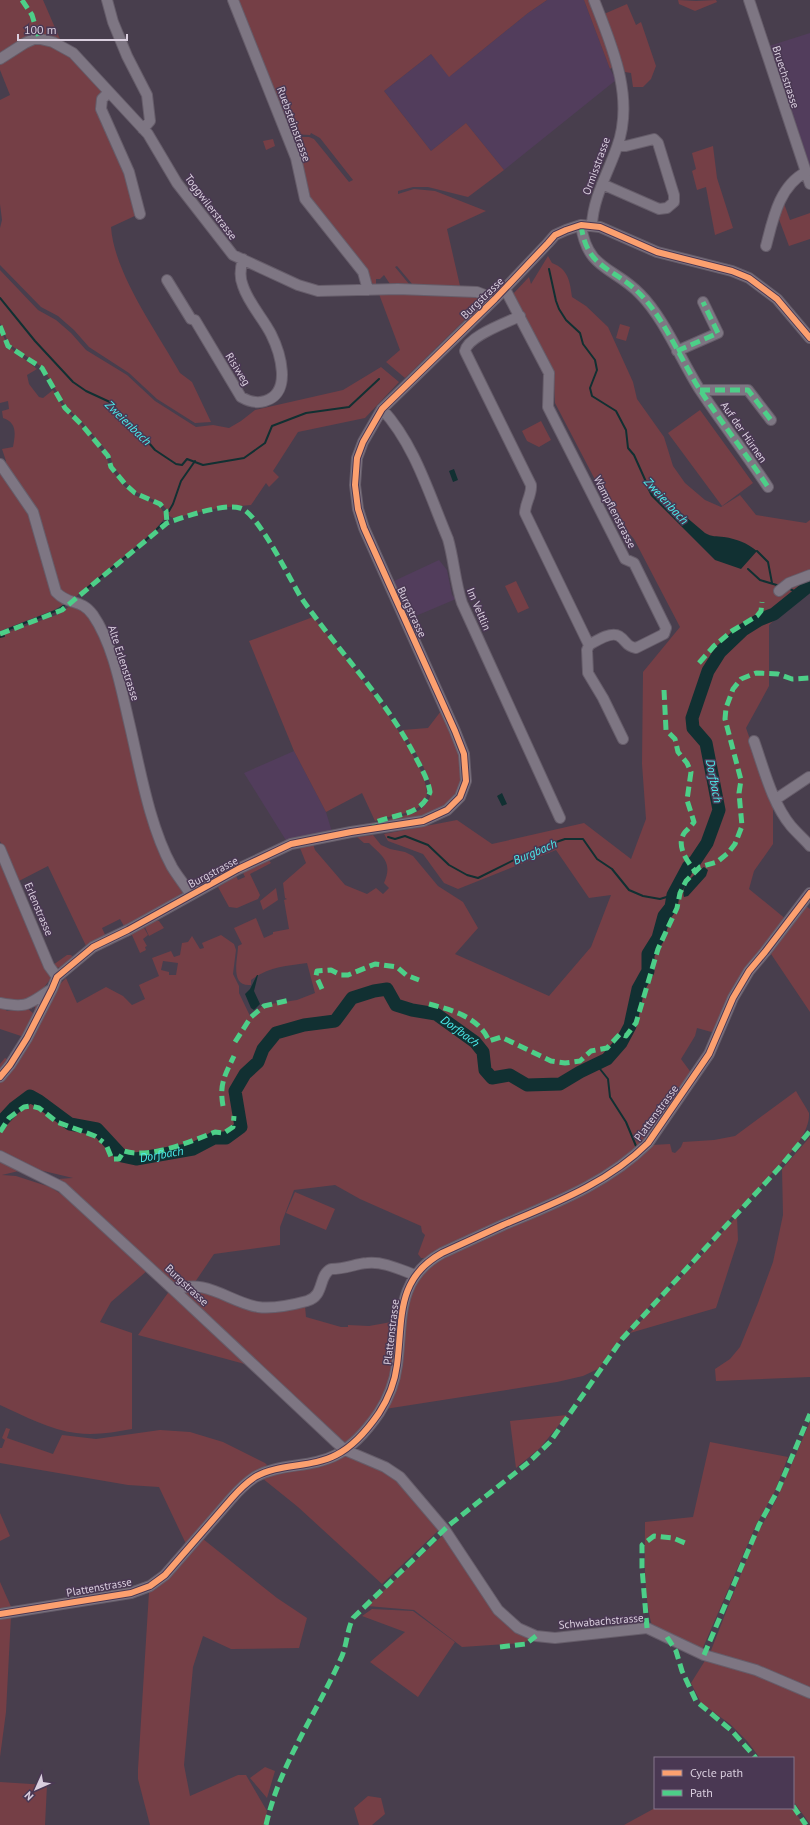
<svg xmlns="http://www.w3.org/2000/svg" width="810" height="1825" viewBox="0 0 810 1825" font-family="'PT Sans',sans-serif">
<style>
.built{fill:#523d5c}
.green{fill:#753f46;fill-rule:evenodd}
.water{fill:#113032}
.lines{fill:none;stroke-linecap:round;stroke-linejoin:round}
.stream{stroke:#113032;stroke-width:2}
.river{stroke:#113032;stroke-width:13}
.minor-casing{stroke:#665d6a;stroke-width:12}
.minor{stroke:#7e7683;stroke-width:10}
.quiet{stroke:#4dcf88;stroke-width:5;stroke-dasharray:10 5;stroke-linecap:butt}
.cycleway-casing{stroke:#4a3853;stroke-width:8}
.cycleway{stroke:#fca06f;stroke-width:6}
.labels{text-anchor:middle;stroke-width:3;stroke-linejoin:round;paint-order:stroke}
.street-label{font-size:11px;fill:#d9cede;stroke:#4a3853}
.water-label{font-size:12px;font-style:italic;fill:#4bebeb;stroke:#4a3853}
</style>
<rect width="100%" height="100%" fill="#483e4d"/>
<path class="built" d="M547,0h37l26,69 6,11 -112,90 -38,-47 -35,28 -47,-60 47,-37 19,22 78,-63z
M810,33v135l-41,-122z
M439,560l8,10 5,25 4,4 -45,19 -17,-37z
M294,751l32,61 6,20 -45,10 -43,-69z"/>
<path class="green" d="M0,0h43l23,53 37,38 -1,5 13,47 24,71 -28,13c3,46 46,105 69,146l12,9 19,40 -16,1 -38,-24 -28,-26 -40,-26 -15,-17 -16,-14 -17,-9 -41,-42v-37l2,-8 -2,-16v-104l10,-5 -10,-25z
M236,0h311l-19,13 -79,64 -18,-23 -47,37 47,60 35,-28 38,47 -36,27 -40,-10h-15l-15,4v3l16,-5 21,2 51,20 -39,18 13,57 -47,-1 -16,-19 -2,1 14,17h-19l-6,-9 -4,4h-4v6l-5,-2 -62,-82 -19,-64h19l5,2 35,43 4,-2 -33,-42 -9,-5 -1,2 -19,-1z
M584,0h7l24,64 -5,5z
M678,0l18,1 20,-1 1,2 -22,9 -16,-7z
M627,4l9,21 5,-3 15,44 -5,13 -8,8h-10l-2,-14 -6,-1 -21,-58z
M273,139l2,7 -9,4 -3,-9z
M713,146l4,32 16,50 -18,7 -9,-48 -9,3 -5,-19 4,-2 -4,-16z
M783,201l7,19 20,-7v26l-21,7 -12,-32z
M548,256l4,7c16,6 18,18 20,34l14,9 22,21 25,55 4,17 27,38 9,29 12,17 20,17 16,7 19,-12 16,20 50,8 4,-3v68l-41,37v61l-23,42 27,76v40l-19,27 -5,18 38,31 -72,113 -18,-5 -2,8 -14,23 11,15 -47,67 -9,10 -45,30 -164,77h-6l-3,-4 7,-19 -3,-3 -1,-6 -61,-27 -25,-14 -41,5 -14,37v18l-66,9 -21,31h-16l-7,-2 -112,-104 15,-1 -42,-10 -29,7 14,1 34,11 22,14 76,69 -37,32 -11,20 32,11v96c-18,3 -37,7 -56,4 -25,-3 -52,-17 -76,-28v-341l5,-6 4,2 -7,11 6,5 23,-36 29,-56 6,-6 11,25 29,-16 17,9 9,9 13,-6 -6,-14 20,-9 -7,-18 19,-7 3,6 6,-2 2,-12 6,-1 4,-6 8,13 4,-1 -2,-5 19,-8 13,9 2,6 -3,24 6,12v7l11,23 14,-11 33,-5 18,-7 -8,-30c-21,3 -39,4 -56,17v5c-22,2 -13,-26 -13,-39l4,-2 -8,-16 22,-10 8,20 9,-4v-2l16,-3 -5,-29 3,-1 -2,-1 -2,-15 23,-20 -6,-15 13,-4 2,6 30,35 22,9 9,-6 7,6 6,-6 -5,-5c9,-21 -1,-26 -15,-40h-5l-7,-6 16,-2 8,10 9,4 15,3 8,4 25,30 25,16 15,26 -23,26 94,42 42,-49 20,-52 -22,3 -33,-48 -98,39 -14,-6 -21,-29 -35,-13 -4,-7 73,-14 35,24 92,-21 47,36 15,-40 -4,-55 1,-92 37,-45 -46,-88 -20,-23 -59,-113 -1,-23 -15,-34 -26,-52 16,-17 2,7zM163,961l15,2 -2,12h-7v-3l-8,-2z
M0,270l38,40 18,10 15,13 15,17 41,25 28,26 41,26 17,-2 16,3 12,-7 14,-11 88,-20 38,-23 18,15 -34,36 -67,14 -25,39 6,6 -10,10 -3,-4 -15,22 -33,3 -45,10 -4,-2 -2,-6 -6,-7 -25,-11 -10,-9 -13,-17 -3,-11 -28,-33 -16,-15 -23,-39 -34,-24 -9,-21z
M379,294l91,1 9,4 1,6 -75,73 -19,-16 14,-12z
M620,324l10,3 -4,14 -10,-3z
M0,329l8,17 29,23 -10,6 2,9 10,13 4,1 10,-8 11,19 16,15 26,32 4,12 14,18 10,9 25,10 5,8v6l-10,12 -80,67 -17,-7 -20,-70 -32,-55 1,-5 -4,-12 11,-2c2,-12 5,-24 -10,-29l-1,-7 7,-2 -1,-8 -8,2z
M700,410l53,73 -31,23 -54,-73z
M541,421l10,19 -12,7 -12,-6 -5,-10z
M0,467l32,46 23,79 11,11 -12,7 -54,21z
M516,581l13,27 -11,5 -13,-27z
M74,603l9,3 20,32 44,166 38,87 -30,21 -31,14 -4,-7 -18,9 4,9 -19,11 -39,-82 -31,16 -17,-41v-206l59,-21z
M313,617c21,27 129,155 112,184 -9,14 -36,14 -50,20l-13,-28 -36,19 -32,-61 -45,-110z
M441,711c6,14 14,28 18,43 17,58 -41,63 -82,70 12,-7 26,-7 39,-12 7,-3 15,-12 15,-21 1,-14 -21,-48 -29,-61l26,-2z
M0,856l51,122c-17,24 -23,24 -51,21z
M268,859l3,4 -21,11 10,21 -2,4 -21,9 -8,-1 -11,-20 18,-11 2,4 7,-3 -2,-4z
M276,888l2,12 -15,10 -3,-9z
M806,906l4,3v103l-39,-58z
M155,920l4,1 5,7 -15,8 -5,-11z
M143,926l5,9 -5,4 4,7 -2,1 1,3 -6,3 -8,-18 -5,2 -1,-2z
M67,955h4l3,3 -12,10 -8,-1 -1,-2z
M44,998l-20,39 -24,-8v-24l7,6 20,-3 7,6 1,-7h-3v2l-4,-2z
M796,1091c4,7 9,15 13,22 1,16 -13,34 -23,45l-159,173 -29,38 -15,7 -26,6 -172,27 21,-103 12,-28 24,-22 128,-55 82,-56 18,-1 2,8 3,1 6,-6 2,-5 31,-2 21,-4z
M810,1137v240l-94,4 -1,-12 15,-10 10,-12 18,-44 15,-41 10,-47 -1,-46z
M295,1192l40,17 -9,21 -40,-17z
M737,1216l1,24 -22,68 -86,25z
M188,1288l45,13 72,5 1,11 35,10h7v-2l21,1 28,-5c-1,15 1,32 -2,47 -7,29 -26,55 -48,75l-4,-1 -160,-150z
M170,1290l82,76 -114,-31z
M567,1415l-27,33 -24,20 -6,-47z
M810,1422v267l-100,-36 45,-115 21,-38z
M6,1428l4,1 -3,9 46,16 9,-19 34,4 64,-9 30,2 33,10 42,21 2,2 -80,81 -28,-59 -31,-2 -128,-22v-15h2l3,-8 -3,-2z
M710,1442l78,15 -13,34 -19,34 -54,125 -50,-24c-9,-33 -7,-70 -7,-104l48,-5z
M344,1457h7l39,16 50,56 -58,55 -84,-77 -36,-29 15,-5 43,-6z
M0,1513l10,23 -10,5z
M446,1535l47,75 38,29 -8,4 -61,4 -48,-37 -47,-4 75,-70z
M203,1539l74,59 30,20 -8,30 -68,1 -28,-13 -10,31 -9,98 6,31 48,-21h8l21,36 -3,14h-114l-12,-46v-10l11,-177z
M0,1582l12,27 -12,2z
M372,1609l41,2 42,31 -37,55 -48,-35 35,-30 -43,-16z
M11,1616l-5,96 -6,45v-139z
M706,1659l36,9 68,30v126l-17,-23v-43h-33l-13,-17 -17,-17 -29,-21 -10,-20z
M265,1767l10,4 -8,27 -17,-20z
M0,1782l47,3 -2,40h-45z
M368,1796l13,2 4,16 -13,11h-13l-5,-17z
M655,1808h137l12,17h-180z"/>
<path class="water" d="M454,469l4,11 -5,2 -4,-11z
M646,483l59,50c7,4 11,3 19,4 13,2 23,6 33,14l-16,18 -26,-9 -64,-64 -4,-8z
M502,793l5,11 -5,2 -5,-10z
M704,867l4,3 -2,6 -18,20 -4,1c-4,-12 12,-24 20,-30z
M257,975h1l-4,16 6,13 -6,6 -3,-2 -6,-14 5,-5z"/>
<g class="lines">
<path class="stream" d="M549,269l7,32 3,8 7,11 14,13 3,11 12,16 2,10 -7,18 2,8 24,15 10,19 2,18 6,7 13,29
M0,298l35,43 38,41 13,9 26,12 15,22 16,11 12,14 21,14 6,1 5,-6 16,6 41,-7 21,-15 7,-17 34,-13 43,-6 30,-28
M169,511l4,-7 8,-23 14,-20
M757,551l11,11 4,21
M748,569l12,11 20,6
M788,588l10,5
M81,593l63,-51 19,-19
M9,629l49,-19 8,-6
M0,637l4,-1
M388,837l7,2 10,-3 23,9 21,20 18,10 11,3 58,-29 29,-10h18l14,20 15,10 17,21 14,6 17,3 13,-4
M596,1064l12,15 2,18 16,25 10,24"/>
<path class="river" id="s1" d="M0,1123l14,-15 16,-12 9,5 31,23 27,5 25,27 14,3 57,-10 21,-11h12l15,-11 -6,-36 10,-17 13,-12 5,-13 13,-16 28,-8 31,-4 17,-23 22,-7 13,-2 9,16 16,5 24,4 39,28 8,10 2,18 7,8 18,-3 17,10 33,-1 20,-12 27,-13 14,-16 9,-17 8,-37 10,-18v-17l10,-16 6,-22 7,-9 2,-12 15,-28 7,-6 12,-18 12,-33 -13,-67 -13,-15 -1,-10 16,-47 12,-19 23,-22 16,-10 15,-6 36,-29"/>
<g class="minor-casing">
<path id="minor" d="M107,0l6,22 14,34 20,39 3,26 -7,8
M233,0l63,158 9,41 58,73 5,18
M749,0l61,184
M0,59l25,-16 11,-5 17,4 20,11 75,81 29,49 56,72 65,30 20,6 80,-2 79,3 18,7
M109,92l-7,7 -1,10 28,63 11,42
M602,184l57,25 8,-1 7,-6v-7l-16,-52 -4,-4 -28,7h-8
M581,225c6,45 33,42 59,69 24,24 41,66 60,96 22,33 46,64 68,97
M592,225c1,-27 16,-52 25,-78 18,-49 -5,-101 -23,-147
M766,246c7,-27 13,-60 40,-74
M167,280l24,39 4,1 46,77c7,4 15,7 24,4 28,-8 15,-49 6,-67 -8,-16 -22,-30 -28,-48 -4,-9 -3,-17 0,-27
M505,289l44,84 -1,34 77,152 9,4 32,65 -2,6 -28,14c-11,-2 -9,-7 -17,-12 -8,-5 -23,5 -30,9l-2,5 1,23 15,25 20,41
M520,316c-14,7 -52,20 -55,35l66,134c1,10 -6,18 -6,28l64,132
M677,351l41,-18 -15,-31
M700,390h48l23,30
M382,409c33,36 47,85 66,130 6,21 7,43 14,64l98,215
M0,464l33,48 23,80c13,14 25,6 37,23 20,29 28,73 36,107 11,46 20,103 43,145 6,10 13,18 19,28
M779,591l10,-8 21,-8
M754,741c10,28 18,62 37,85 6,7 13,13 19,20
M776,799l33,-22
M0,849l49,117 8,11
M0,1003c29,6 29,0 52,-14
M0,1077l10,-12 17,-27 25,-49 5,-12 36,-30 35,-17 110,-61 53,-25 60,-12 72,-11 24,-11 13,-13 6,-16 -2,-27 -9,-23 -91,-203 -6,-19 -3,-24 2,-27 6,-16 19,-33 113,-110 53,-56 7,-8 11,-5 15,-5 19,2 57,25 75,19 17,7 28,21 33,39
M0,1156l62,31 113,104 162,152 8,7 40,17 15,10 45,53 53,80 20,18 18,8 19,2 92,-10 57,27 52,15 54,23
M175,1291c28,-15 56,12 83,16 14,2 34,-2 49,-6 18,-5 11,-26 24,-32 16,0 23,-5 36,-6 16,-2 34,7 48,12
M0,1614l131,-21 19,-7 15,-11 67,-77c7,-8 14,-15 23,-21 24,-14 56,-9 81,-22 18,-9 32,-26 43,-42 9,-14 16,-32 18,-48 6,-45 -2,-86 45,-112 20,-9 41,-19 61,-28 52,-22 105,-42 145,-82l61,-89 24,-56 16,-27 16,-19 45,-59"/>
</g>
<use href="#minor" class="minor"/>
<path class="quiet" d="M22,0l10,15 7,23
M581,225c6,45 33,42 59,69 24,24 41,66 60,96 22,33 46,64 68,97
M0,326l8,20 34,22 23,40 16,16 27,32 3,11 15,18 9,8 25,11 6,7 1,12
M677,351l41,-18 -15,-31
M700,390h48l23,30
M0,634l62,-24 105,-87c16,-6 57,-20 73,-15 18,4 51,74 62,91 37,53 84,100 113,157 6,12 13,23 15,36 -10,25 -34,21 -56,31l1,5
M699,663l15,-17 18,-15 25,-15 4,-5 1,-9
M664,690l2,40 9,9 3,13 9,11 4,9 -4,28 7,22c-3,4 -6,7 -9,10 -10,13 2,29 10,39
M322,989l-6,-13 1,-5 14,-1 10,5h7l27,-11 22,3 9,8 13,5
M429,1004c23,6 50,13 60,37l12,-4 50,24 14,2 15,-2 11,-10 16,-3 13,-14 6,2 10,-13 22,-74 19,-41 3,-15 6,-12 14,-14 17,-5 11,-9 7,-9 7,-18 -3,-33 2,-13 -16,-61 1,-11 7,-19 8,-10 15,-6 22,1 14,5 18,-1
M235,1042l16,-25 13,-11 26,-6
M223,1106c-4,-22 2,-31 11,-50
M0,1132l9,-14 15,-11 7,-1 8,2 18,14 38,14 8,6
M107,1147l5,12h7l5,-8c25,8 66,-9 91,-19l9,1 9,-6 1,-11
M647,1628l-5,-60v-23l12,-9 19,2 12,5
M667,1637l9,14 6,20 14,30 36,30 24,27
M500,1647l26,-3 10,-8
M704,1655l55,-130 19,-35 32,-76
M793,1806l13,19
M266,1825c14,-62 51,-112 76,-169 5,-12 5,-26 11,-38l95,-92 81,-64 21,-20 72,-103 158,-172 30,-36"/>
<g class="cycleway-casing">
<path id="cycleway" d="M0,1077l10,-12 17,-27 25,-49 5,-12 36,-30 35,-17 110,-61 53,-25 60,-12 72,-11 24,-11 13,-13 6,-16 -2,-27 -9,-23 -91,-203 -6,-19 -3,-24 2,-27 6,-16 19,-33 113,-110 53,-56 7,-8 11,-5 15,-5 19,2 57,25 75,19 17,7 28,21 33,39
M0,1614l131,-21 19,-7 15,-11 67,-77c7,-8 14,-15 23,-21 24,-14 56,-9 81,-22 18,-9 32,-26 43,-42 9,-14 16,-32 18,-48 6,-45 -2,-86 45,-112 20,-9 41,-19 61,-28 52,-22 105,-42 145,-82l61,-89 24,-56 16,-27 16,-19 45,-59"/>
</g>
<use href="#cycleway" class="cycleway"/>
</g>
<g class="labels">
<g class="street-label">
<text transform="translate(786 77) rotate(72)" y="4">Bruechstrasse</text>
<text transform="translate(294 124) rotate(70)" y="4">Ruebsteinstrasse</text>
<text transform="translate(596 166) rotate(-70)" y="4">Ormisstrasse</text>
<text transform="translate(211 207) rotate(53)" y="4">Toggwilerstrasse</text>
<text transform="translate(482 298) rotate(-44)" y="4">Burgstrasse</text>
<text transform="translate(238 369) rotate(58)" y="4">Risiweg</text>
<text transform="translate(744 432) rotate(55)" y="4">Auf der Hürnen</text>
<text transform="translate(615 512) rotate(63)" y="4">Wampflenstrasse</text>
<text transform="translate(479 609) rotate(67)" y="4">Im Veltlin</text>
<text transform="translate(412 612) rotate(65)" y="4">Burgstrasse</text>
<text transform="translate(124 663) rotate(72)" y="4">Alte Erlenstrasse</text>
<text transform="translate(213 872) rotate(-28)" y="4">Burgstrasse</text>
<text transform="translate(39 909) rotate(67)" y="4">Erlenstrasse</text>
<text transform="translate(656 1113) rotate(-54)" y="4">Plattenstrasse</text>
<text transform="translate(187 1285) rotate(43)" y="4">Burgstrasse</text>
<text transform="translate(391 1332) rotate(-83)" y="4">Plattenstrasse</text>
<text transform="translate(99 1587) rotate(-10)" y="4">Plattenstrasse</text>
<text transform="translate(601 1621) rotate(-5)" y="4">Schwabachstrasse</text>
</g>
<g class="water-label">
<text transform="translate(128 423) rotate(44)" y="4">Zweienbach</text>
<text transform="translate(666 501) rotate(47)" y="4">Zweienbach</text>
<text transform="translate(714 781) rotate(79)" y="4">Dorfbach</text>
<text transform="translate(535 852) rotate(-23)" y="4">Burgbach</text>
<text dy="4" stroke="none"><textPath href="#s1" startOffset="603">Dorfbach</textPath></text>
<text dy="4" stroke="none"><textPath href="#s1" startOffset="194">Dorfbach</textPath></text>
</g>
</g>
<rect x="654" y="1757" width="140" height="52" fill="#4a3853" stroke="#83748b"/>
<rect x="662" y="1770" width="20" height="6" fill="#fca06f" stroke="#83748b"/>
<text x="690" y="1777" font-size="12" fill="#d9cede">Cycle path</text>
<rect x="662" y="1790" width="20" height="6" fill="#4dcf88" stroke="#83748b"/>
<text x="690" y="1797" font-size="12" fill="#d9cede">Path</text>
<g transform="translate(36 1789) rotate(225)" stroke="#4a3853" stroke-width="3" paint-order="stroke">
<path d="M0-3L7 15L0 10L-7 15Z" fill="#d9cede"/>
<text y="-6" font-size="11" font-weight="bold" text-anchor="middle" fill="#d9cede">N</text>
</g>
<path d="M18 34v6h109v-6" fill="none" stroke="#d9cede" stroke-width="2"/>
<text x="24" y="34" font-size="12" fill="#d9cede" stroke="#4a3853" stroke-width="3" paint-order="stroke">100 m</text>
</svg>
